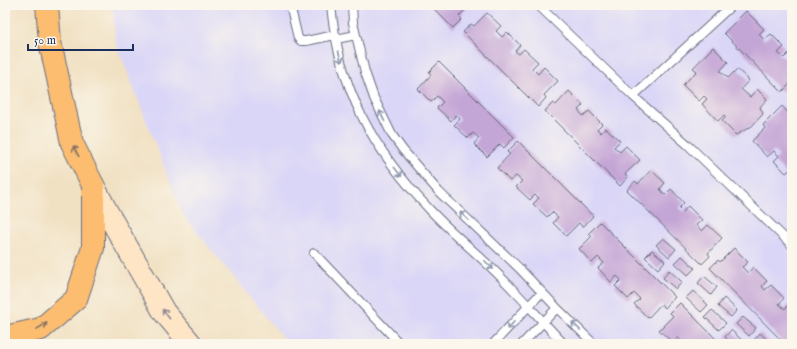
<svg xmlns="http://www.w3.org/2000/svg" width="797" height="349" viewBox="0 0 797 349" font-family="'IM FELL English',serif">
<style>
.built{fill:#dad6f7}
.building{fill:#c4a6d6}
.lines{fill:none;stroke-linecap:round;stroke-linejoin:round}
.lane-casing{stroke:#666d81;stroke-width:10}
.secondary-casing{stroke:#666d81;stroke-width:24}
.primary-casing{stroke:#666d81;stroke-width:24}
.lane{stroke:#fff;stroke-width:8}
.secondary{stroke:#fee5c5;stroke-width:22}
.primary{stroke:#fcbd6f;stroke-width:22}
.oneway{stroke:#8d97ae}
.oneway2{stroke:#806f66}
.oneway3{stroke:#8c8a92}
</style>
<rect width="100%" height="100%" fill="#fbf7ec"/>
<filter id="ink" filterUnits="userSpaceOnUse"><feTurbulence type="fractalNoise" baseFrequency=".025" numOctaves="2"/><feDisplacementMap in="SourceGraphic" scale="8" xChannelSelector="R" yChannelSelector="G"/><feConvolveMatrix kernelMatrix="1 2 1 2 8 2 1 2 1" color-interpolation-filters="sRGB"/></filter>
<filter id="wash" filterUnits="userSpaceOnUse"><feTurbulence type="fractalNoise" baseFrequency=".012" numOctaves="4" result="noise"/><feDisplacementMap in="SourceGraphic" scale="16" xChannelSelector="R" yChannelSelector="G"/><feGaussianBlur stdDeviation="0.9" result="paint"/><feColorMatrix in="noise" values="0 0 0 0 0 0 0 0 0 0 0 0 0 0 0 0 0 1.4 0 .05"/><feComposite in="paint" operator="in"/></filter>
<g filter="url(#wash)">
<rect width="100%" height="100%" fill="#f1e1c3"/>
<path class="built" d="M112,5h680v339h-504l-105,-129 -67,-172z"/>
<g id="blocks">
<path class="building" d="M430,5h40l-11,11 3,3 -9,9z
M746,11l18,18 -5,5 5,6 7,-6 13,13 -6,6 6,5 6,-6 2,1v29l-10,10 -58,-59z
M487,13l14,13 -5,5 6,6 5,-5 13,13 -5,6 4,3 5,-5 14,13 -6,6 6,6 6,-7 14,14 -14,14 2,3 -8,9 -75,-75 8,-8 3,2z
M713,47l15,15 -8,9 8,7 9,-9 12,11 -8,9 9,8 7,-8 10,10 -7,8 3,7 -11,12 -16,9 -14,-14 4,-4 -2,-2 -6,6 -16,-17 5,-5 -3,-3 -5,5 -16,-16 14,-14 -4,-3z
M439,62l75,75 -10,11 -4,-4 -13,13 -13,-13 5,-6 -6,-5 -5,5 -14,-13 6,-6 -4,-4 -5,6 -14,-13 6,-6 -6,-6 -6,6 -13,-13 13,-14 -2,-3z
M569,91l14,14 -5,5 5,6 6,-5 13,13 -5,5 4,4 5,-5 14,13 -6,6 6,5 6,-6 14,14 -15,14 3,3 -8,9 -75,-75 8,-8 3,2z
M782,106l10,11v11l-2,2 2,3v35l-6,5 -12,-12 5,-5 -5,-5 -7,6 -15,-16 13,-13 -2,-3z
M518,141l75,75 -10,11 -4,-4 -13,13 -13,-13 5,-6 -6,-5 -5,5 -14,-13 6,-6 -4,-3 -5,5 -14,-13 6,-6 -6,-5 -6,5 -13,-13 13,-14 -3,-2z
M651,170l14,13 -5,6 5,6 6,-6 13,14 -5,5 4,4 5,-6 14,14 -6,5 6,6 6,-6 14,13 -14,15 2,3 -8,8 -75,-74 8,-9 3,3z
M600,222l75,75 -10,11 -4,-4 -13,14 -14,-14 6,-5 -6,-6 -6,6 -13,-13 6,-6 -4,-4 -6,6 -13,-14 6,-5 -6,-6 -6,6 -13,-14 13,-13 -3,-3z
M663,238l13,11 -7,8 -13,-12z
M734,248l14,14 -6,5 6,6 5,-6 14,14 -5,5 3,4 6,-5 13,13 -5,6 6,5 6,-6 1,1v25l-2,2 2,4 -8,8 -74,-75 8,-8 2,2z
M652,250l13,11 -7,8 -13,-12z
M682,256l13,12 -7,7 -13,-12z
M669,270l13,12 -6,7 -13,-11z
M704,276l13,11 -6,8 -13,-12z
M693,291l15,14 -7,7 -15,-14z
M724,298l13,12 -6,7 -13,-11z
M680,303l41,41h-38l-5,-7 -5,6 -14,-13 14,-14 -3,-3z
M712,310l14,13 -7,7 -14,-13z
M743,317l13,11 -7,8 -13,-12z
M731,330l15,14h-14l-7,-7z
M760,333l12,11h-15l-4,-3z"/>
</g>
</g>
<g filter="url(#ink)">
<use href="#blocks" fill-opacity="0" stroke="#666d81" stroke-width="1"/>
<g class="lines">
<g class="lane-casing">
<path id="lane" d="M290,5l8,33 3,3h5l29,-6
M331,5c8,85 42,145 100,206 16,17 34,32 51,48 29,26 55,57 82,85
M352,5l1,18 12,49 9,26 18,37 11,15 36,42 80,76 38,40 37,36
M538,5l95,91 54,48 105,101
M336,39l20,-4
M633,96l99,-91
M314,253l86,91
M493,344l49,-52
M522,344l35,-36"/>
</g>
<g class="secondary-casing">
<path id="secondary" d="M93,185l14,27 57,100 27,32"/>
</g>
<g class="primary-casing">
<path id="primary" d="M5,337l36,-8 35,-30 17,-51v-63l-21,-42 -22,-101 -3,-37"/>
</g>
<use href="#lane" class="lane"/>
<use href="#secondary" class="secondary"/>
<use href="#primary" class="primary"/>
</g>
<defs><path id="oneway-shaft" d="M-6 0H5M1.5-3L5.5 0L1.5 3" fill="none" stroke-width="1.6" stroke-linecap="round" stroke-linejoin="round"/></defs>
<g class="oneway">
<use href="#oneway-shaft" transform="translate(340 57) rotate(75)"/>
<use href="#oneway-shaft" transform="translate(382 116) rotate(-115)"/>
<use href="#oneway-shaft" transform="translate(398 172) rotate(51)"/>
<use href="#oneway-shaft" transform="translate(464 216) rotate(-136)"/>
<use href="#oneway-shaft" transform="translate(489 265) rotate(45)"/>
<use href="#oneway-shaft" transform="translate(511 325) rotate(134)"/>
<use href="#oneway-shaft" transform="translate(576 326) rotate(-136)"/>
</g>
<g class="oneway2">
<use href="#oneway-shaft" transform="translate(76 151) rotate(-117)"/>
<use href="#oneway-shaft" transform="translate(42 326) rotate(-31)"/>
</g>
<use class="oneway3" href="#oneway-shaft" transform="translate(166 314) rotate(-127)"/>
</g>
<rect width="797" height="349" fill="none" stroke="#fbf7ec" stroke-width="20"/>
<path d="M28 44v6h105v-6" fill="none" stroke="#1b2f5e" stroke-width="2"/>
<text x="34" y="44" font-size="12" fill="#1b2f5e" stroke="#fbf7ec" stroke-width="3" paint-order="stroke">50 m</text>
</svg>
